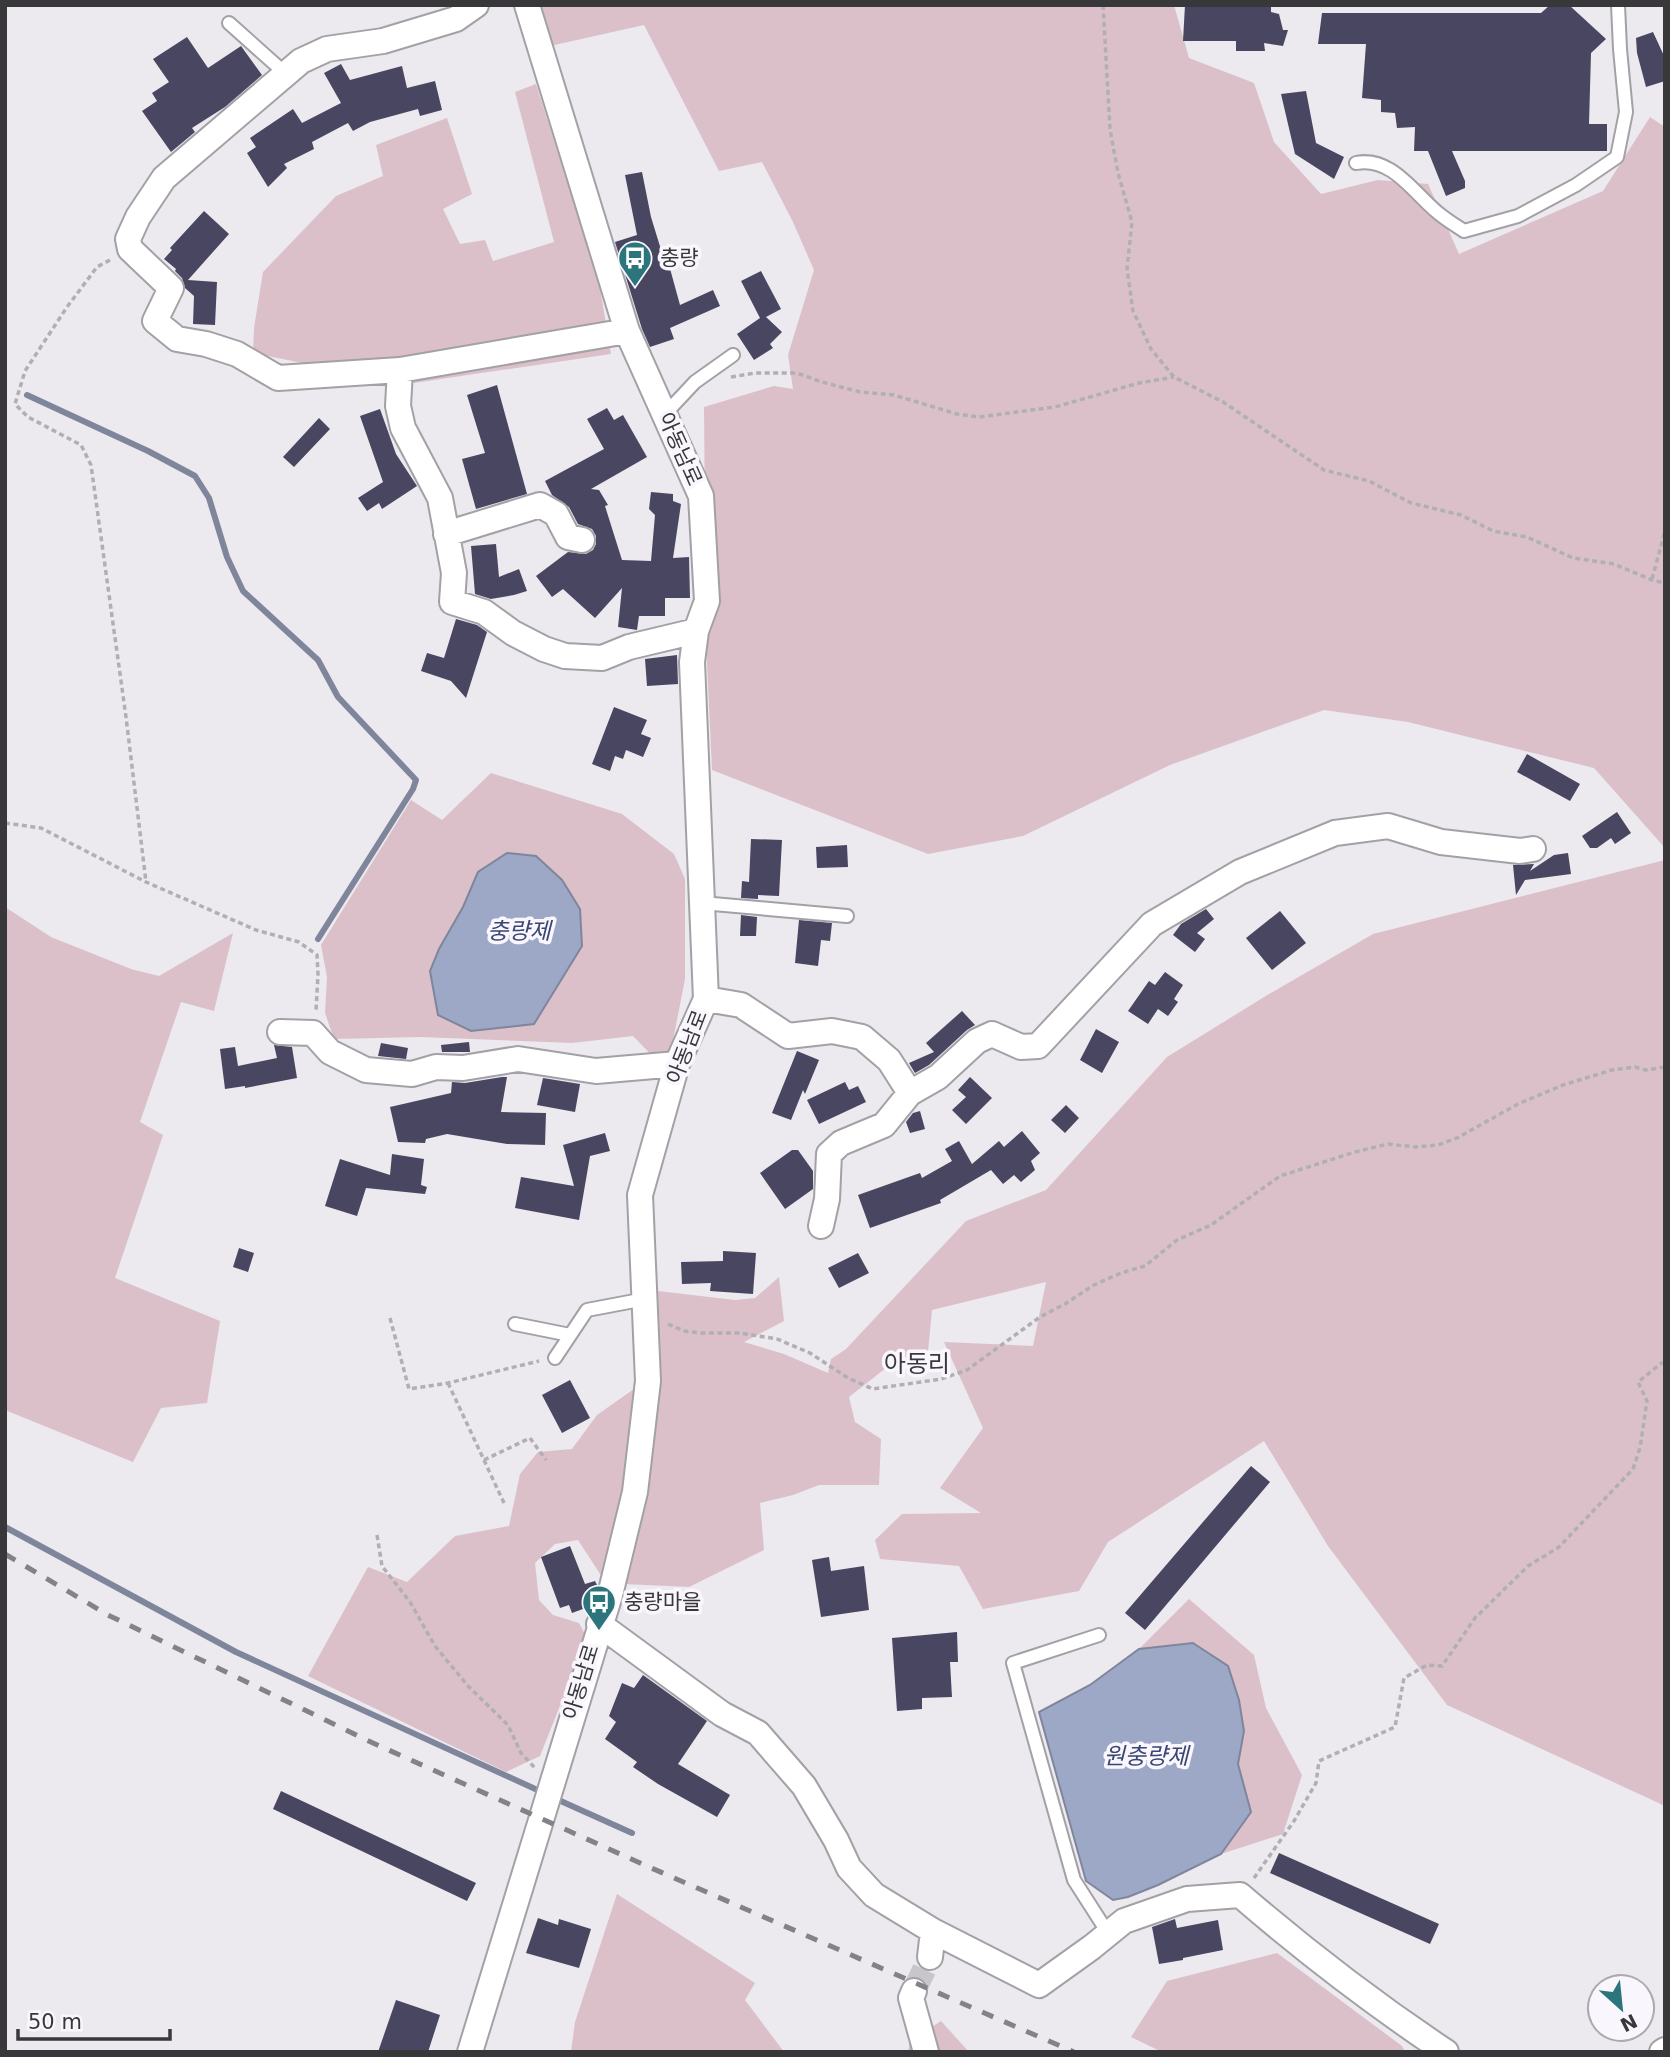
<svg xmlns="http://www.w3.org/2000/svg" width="1670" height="2057" viewBox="0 0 1670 2057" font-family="'DejaVu Sans','Noto Sans KR',sans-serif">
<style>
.green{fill:#dbc0ca}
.water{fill:#9da8c6;stroke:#7f869c;stroke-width:2}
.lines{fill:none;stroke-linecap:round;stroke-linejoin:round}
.stream{stroke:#7f869c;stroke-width:6}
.building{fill:#494661}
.minor-tunnel{stroke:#c8c5cb;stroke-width:24;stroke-dasharray:24 12;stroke-linecap:butt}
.service-casing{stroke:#a3a0a6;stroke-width:16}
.minor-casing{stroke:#a3a0a6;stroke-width:28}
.path{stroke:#b1afb4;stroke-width:3.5;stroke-dasharray:5 3.5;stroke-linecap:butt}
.service{stroke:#fff;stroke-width:12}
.minor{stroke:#fff;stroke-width:24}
.rail{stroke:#848286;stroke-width:5;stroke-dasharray:12 12;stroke-linecap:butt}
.labels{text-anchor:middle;stroke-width:7;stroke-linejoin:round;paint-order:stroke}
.poi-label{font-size:21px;fill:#383739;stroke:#faf6fd;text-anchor:start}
.street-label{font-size:21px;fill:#383739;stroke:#faf6fd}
.water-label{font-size:23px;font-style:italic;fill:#384671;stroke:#faf6fd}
.quarter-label{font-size:24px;fill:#3c393e;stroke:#faf6fd}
</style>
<rect width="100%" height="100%" fill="#ece9ef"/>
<path class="green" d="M540,5h634l15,53 65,25 20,59 47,52 57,-14 50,4 31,70 144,-63 47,-74 15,10v721l-71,-80 -186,-46 -84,-12 -154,55 -147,71 -95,18 -216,-84 -6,-129 -2,-234 70,-21 19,3 -5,-34 26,-85 -21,-48 -31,-60 -43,9 -75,-146 -94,21z
M536,84l63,198 12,72 -204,30 -154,-31 1,-25 9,-56 73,-76 47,-20 -7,-31 71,-27 25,76 -29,15 17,35 25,-4 8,21 61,-19 -39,-150z
M491,773l131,41 52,40 11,25v100l-18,92 -34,-35 -61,7 -152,-6 -86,2 -9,-26 2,-36 -6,-32 90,-145 31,20z
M1665,860v946l-218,-101 -119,-159 -64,-105 -156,101 -29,49 -96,18 -24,-43 -79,-7 -5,-19 27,-26 79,-1 -41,-25 43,-60 -39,-86 89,4 13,-64 -114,28 -5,52 -41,6 -37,29 6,25 26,17 -2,46h-60l-26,10 -33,8 4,47 -75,37 -65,-3 33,-186 2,-68 -1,-39 77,9 20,-2 24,-21 5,44 -40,21 40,12 44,19 3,-14 15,-10 120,-128 80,-31 121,-133 102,-63 104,-60z
M5,907l46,30 80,32 28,7 74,-43 -19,78 -33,-9 -41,120 23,13 -48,143 105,43 -13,82 -46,5 -28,54 -128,-52z
M634,1389l5,28 -33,166 -28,-43 -23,4 -20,19 4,37 14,15 26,8 8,15 -47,118 -34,16 -198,-96 60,-109 39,15 48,-46 54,-10 11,-52 18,-22 34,-3 25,-34z
M1189,1599l65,56 12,53 36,67 -19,59 -62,20 30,-42 -13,-48 6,-33 -51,-88 -54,6z
M617,1894l138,89 -10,17 39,52h-213l4,-30z
M1277,1953l125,93 3,6h-243l-31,-15 36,-56z
M941,2021l28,31h-61l2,-11z"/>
<path class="water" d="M507,853l29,3 26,24 18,29 2,37 -48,78 -63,7 -33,-16 -8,-44 9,-22 24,-42 15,-35z
M1193,1643l35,23 11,34 5,31 -6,33 13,48 -30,42 -63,31 -30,12 -15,3 -27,-19 -47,-169 51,-27 49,-36z"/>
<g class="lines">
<path class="stream" d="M27,395l121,56 47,25 14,22 18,59 16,34 75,69 20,37 78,83 -3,9 -95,150
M5,1527l231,125 308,141
M554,1798l78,35"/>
</g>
<path class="building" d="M1185,5h86v7l8,2 4,16h5l-5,16 -19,-3 1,8h-29v-10h-53z
M1550,5h19l37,34 -15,14 -2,71h18v27h-155l13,30v7l-19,8 -18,-45h-14l1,-24 -18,1 -2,-15 -14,-1v-12l-19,-2 4,-54h-48l4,-31h219z
M1653,32l12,26v23l-19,6 -9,-34 -1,-15z
M187,37l21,31 33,-22 21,29 -37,32 -33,21 3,4 -24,20 -29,-41 15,-10 -5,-8 17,-11 -16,-23z
M341,64l9,16 52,-14 5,22 28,-7 7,29 -22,6 -2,-7 -48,13 -17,9 -5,-8 -36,19 2,7 -30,15 3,4 -19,19 -21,-34 9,-6 -6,-9 43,-29 9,14 39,-20 -17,-30z
M1306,91l10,52 28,14 -10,22 -39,-25 -14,-60z
M642,172l9,45 15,49 3,-1 11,40 33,-15 7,16 -50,22 4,11 -24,8 -8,-18 -27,-87 22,-7 -12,-60z
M204,211l25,23 -41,46 29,2 -2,43 -22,-1 1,-28 -9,-8 -3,-10 -7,-7 1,-2 -12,-10 8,-9 -2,-2z
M761,271l20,38 -15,8 16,15 -12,12 3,4 -19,12 -17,-26 23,-16 -19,-37z
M497,385l30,109 -51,15 -14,-50 23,-6 -18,-58z
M607,408l7,12 9,-5 24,42 -56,32 8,1 9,15 -3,1 17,54 29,1 4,-46 -6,-6 2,-17 22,2v7l8,3 -8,54 16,-1 1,41h-25v18h-26l-2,14 -19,-3 4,-39 -27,30 -32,-29 -11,8 -16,-21 32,-24 18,2 7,-4 3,-6v-8l-4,-7 -14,-5 -9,-17 -17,-12 -7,-14 59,-32 -17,-30z
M380,409l16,45 21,32 -35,23 -3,-6 -12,8 -9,-13 25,-16 -23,-66z
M319,418l11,11 -36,38 -11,-10z
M496,544l3,33 20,-8 8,22 -13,4 -23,4 -16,-5 -4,-48z
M456,619l21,6 10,7 -21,66 -15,-17 -30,-10 6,-18 17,5z
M677,655l1,29 -31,2 -2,-27z
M614,707l33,13 -6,14 10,4 -8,19 -17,-7 -3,9 -8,-3 -5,15 -18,-7z
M1527,754l53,30 -10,17 -53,-29z
M1617,812l14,21 -16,11 -4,-6 -14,10h-7l-8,-12z
M751,839l31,1 -3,56 -21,-1v4l-17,-1 1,-17 7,1z
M847,845l1,22 -31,1 -1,-21z
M1568,853l3,21 -46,6 -9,15 -3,-30 21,-1 -4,7 24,-16z
M1206,909l8,10 -17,14 8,6 -10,13 -22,-17 8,-11z
M1280,911l26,32 -34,27 -26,-32z
M741,915l16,2 -1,19h-16z
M799,920l33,3 -2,18 -9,-1 -3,26 -23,-3z
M1165,972l18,13 -9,14 4,3 -10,14 -10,-7 -10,15 -20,-13 21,-30 6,4z
M962,1011l13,14 -8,5 -38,35 -14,8 -6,-10 25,-11 -8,-9z
M1096,1029l23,13 -17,31 -22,-13z
M469,1042l1,10h-28l-1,-7z
M381,1043l27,5 -2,11 -28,-3z
M274,1045l18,2 5,31 -52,10v-2l-20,3 -5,-40 15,-2 3,19 39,-8z
M797,1051l22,9 -14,34 -2,-4 -12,30 -19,-7z
M502,1077h5l-6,35 45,1 -1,32 -38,-1 -60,-10 -21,5 -1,4 -27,-1 -8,-35 61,-14 1,-11 13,1z
M970,1077l22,21 -26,26 -14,-14 14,-13 -8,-7z
M543,1078l37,6 -5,28 -38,-7z
M845,1082l4,8 9,-4 8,16 -47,22 -12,-24z
M1066,1105l13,13 -14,15 -14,-13z
M920,1111l5,18 -15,4 -4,-11 7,-9z
M1022,1131l18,22 -9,8 4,9 -14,12 -7,-7 -11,9 -12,-14 -51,30 1,3 -71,25 -12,-33 62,-22 2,5 30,-17 -7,-12 14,-8 13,23 27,-23 5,6z
M605,1133l5,18 -20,5 -11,64 -64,-12 6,-31 53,9 -11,-41z
M792,1150h6l15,21v18l-28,20 -25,-36z
M392,1154l32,5 -3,26 6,2 -2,7 -59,-6 -9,28 -32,-10 15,-47 50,16z
M239,1248l15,5 -6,19 -15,-5z
M723,1251l33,2 -3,41 -43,-3 1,-8 -29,1 -1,-22 42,-1z
M858,1253l11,20 -30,15 -11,-20z
M570,1380l20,38 -28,15 -20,-38z
M1251,1466l19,16 -125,148 -20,-17z
M570,1546l15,38 10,-3 2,4 -6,21 -19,7 -3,-8 -9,3 -19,-51z
M829,1557l2,14 33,-5 5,44 -48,7 -9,-57z
M957,1632l1,30h-8l2,35 -30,1v11l-25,2 -5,-73z
M643,1675l64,46 -29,43 52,31 -13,22 -59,-33 -25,-17 4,-5 -32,-23 11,-17 -7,-6 13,-33 12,5z
M281,1791l195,92 -9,18 -194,-92z
M1279,1853l160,71 -9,20 -160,-71z
M538,1918l20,7 1,-6 32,10 -12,39 -53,-15z
M1175,1919l2,9 41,-8 5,30 -40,8v2l-24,4 -7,-37z
M396,2000l44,15 -12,37h-50z"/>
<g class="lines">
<path class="minor-tunnel" d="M914,1991l16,-34"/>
<g class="service-casing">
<path id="service" d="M229,23l57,51
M1356,163c35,-7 57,29 81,49 8,7 18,13 27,19l54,-15 58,-31 41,-28 9,-45 -6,-63 -2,-44
M665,414l30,-32 38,-27
M702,903l145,13
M515,1324l55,11
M555,1358l32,-48 58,-11
M1099,1635l-86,28 61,217 34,53"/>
</g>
<g class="minor-casing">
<path id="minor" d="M476,5l-20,14 -73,22 -56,8 -26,12 -137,117 -26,39 -10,22 2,10 41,39 -16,33 22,18 29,5 31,10 41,24 122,-8 227,-39
M400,370l-2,36 5,22 37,70 14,75 -2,29 32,10 29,21 31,16 21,7 37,2 27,-11 67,-16
M446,534l94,-29 16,9 12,23 14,3
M706,999l35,6 47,31 44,-5 30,6 27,23 21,33 -26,32 -43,18 -12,11 -2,45 -6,27
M280,1032l33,1 17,19 36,18 46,4 24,-7 27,1 55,-9 78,12 81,-7
M910,1093l28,-16 39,-36 15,-7 29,13 17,-1 114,-122 88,-52 95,-39 53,-7 53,16 79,9 13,-2
M599,1624l123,90 36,19 46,53 32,54 13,28 25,27 59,36 -3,26
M933,1931l106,54 53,-38 32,-26 63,-22 53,-4c65,56 134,109 206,157
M914,1991l-3,7 15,54
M470,2052l140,-457 25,-103 13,-111 -8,-186 37,-131 29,-65 -14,-337 4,-31 11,-30 -6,-105 -74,-165 -100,-326
M1662,2052l3,-2"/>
</g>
<path class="path" d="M1103,5l7,124 8,44 14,49 -5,47 6,42 18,38 23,28 49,25 101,68 45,11 42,22 50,12 32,16 34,6 46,21 41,6 38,16 13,3
M110,260l-13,7 -30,40 -42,64 -10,33 13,13 53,28 10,20 35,252 20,165
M731,377l24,-4h42l25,9 38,10 34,3 63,19 22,3 76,-10 84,-24 35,-6
M1652,579l13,-48
M5,823l36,5 105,54 110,48 43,12 18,13 1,19 -2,37
M390,1318l19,71 39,-6 91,-22
M668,1324l16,7 17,2h39l37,6 33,14 38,25 25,11 68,-10 26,-9 73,-53 25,-13 29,-19 27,-12 24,-7 32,-26 34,-15 69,-49 75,-24 33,-8 28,3 22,-2 19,-7 61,-34 45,-19 49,-15 23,-3 11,3 19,-3
M448,1383l56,120
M484,1460l46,-22 16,22
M377,1535l5,31 28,36 25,44 33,40 40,39 13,28 14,15
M1254,1878l40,-57 22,-38 3,-22 76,-34 9,-49 23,-13 15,1 33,-48 53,-52 31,-19 74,-78 7,-21 7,-47 -9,-19 25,-20"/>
<use href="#service" class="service"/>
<use href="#minor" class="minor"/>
<path class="rail" d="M5,1554l103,61 265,128 276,124 425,185"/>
</g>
<defs>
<g id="bus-pin" transform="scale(1.75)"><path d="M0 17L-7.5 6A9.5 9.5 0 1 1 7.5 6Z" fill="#2d757d" stroke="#faf6fd"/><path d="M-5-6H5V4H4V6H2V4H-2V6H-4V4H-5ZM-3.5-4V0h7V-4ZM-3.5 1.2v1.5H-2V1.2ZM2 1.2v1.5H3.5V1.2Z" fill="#fff"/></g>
</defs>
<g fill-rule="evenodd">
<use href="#bus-pin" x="635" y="258"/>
<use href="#bus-pin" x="599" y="1602"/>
</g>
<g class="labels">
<g class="poi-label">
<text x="660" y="265">충량</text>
<text x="624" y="1609">충량마을</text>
</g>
<g class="street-label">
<text transform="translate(680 449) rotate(66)" y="7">아동남로</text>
<text transform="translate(687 1047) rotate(-69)" y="7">아동남로</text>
<text transform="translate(581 1682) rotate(-73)" y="7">아동남로</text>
</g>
<g class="water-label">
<text x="519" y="939">충량제</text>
<text x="1146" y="1764">원충량제</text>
</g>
<g class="quarter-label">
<text x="917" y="1372">아동리</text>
</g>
</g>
<rect width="1670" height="2057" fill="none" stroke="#383739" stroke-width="14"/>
<g transform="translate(1621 2008) rotate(153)"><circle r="33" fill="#faf6fd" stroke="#acaaaf" stroke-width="2"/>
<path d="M0-5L12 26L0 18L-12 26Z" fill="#2d757d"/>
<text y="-10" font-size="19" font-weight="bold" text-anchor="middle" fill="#383739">N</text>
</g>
<path d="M18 2029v10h152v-10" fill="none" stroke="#383739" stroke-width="3.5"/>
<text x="28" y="2029" font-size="21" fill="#383739" stroke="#faf6fd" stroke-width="5" paint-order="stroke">50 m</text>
</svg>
